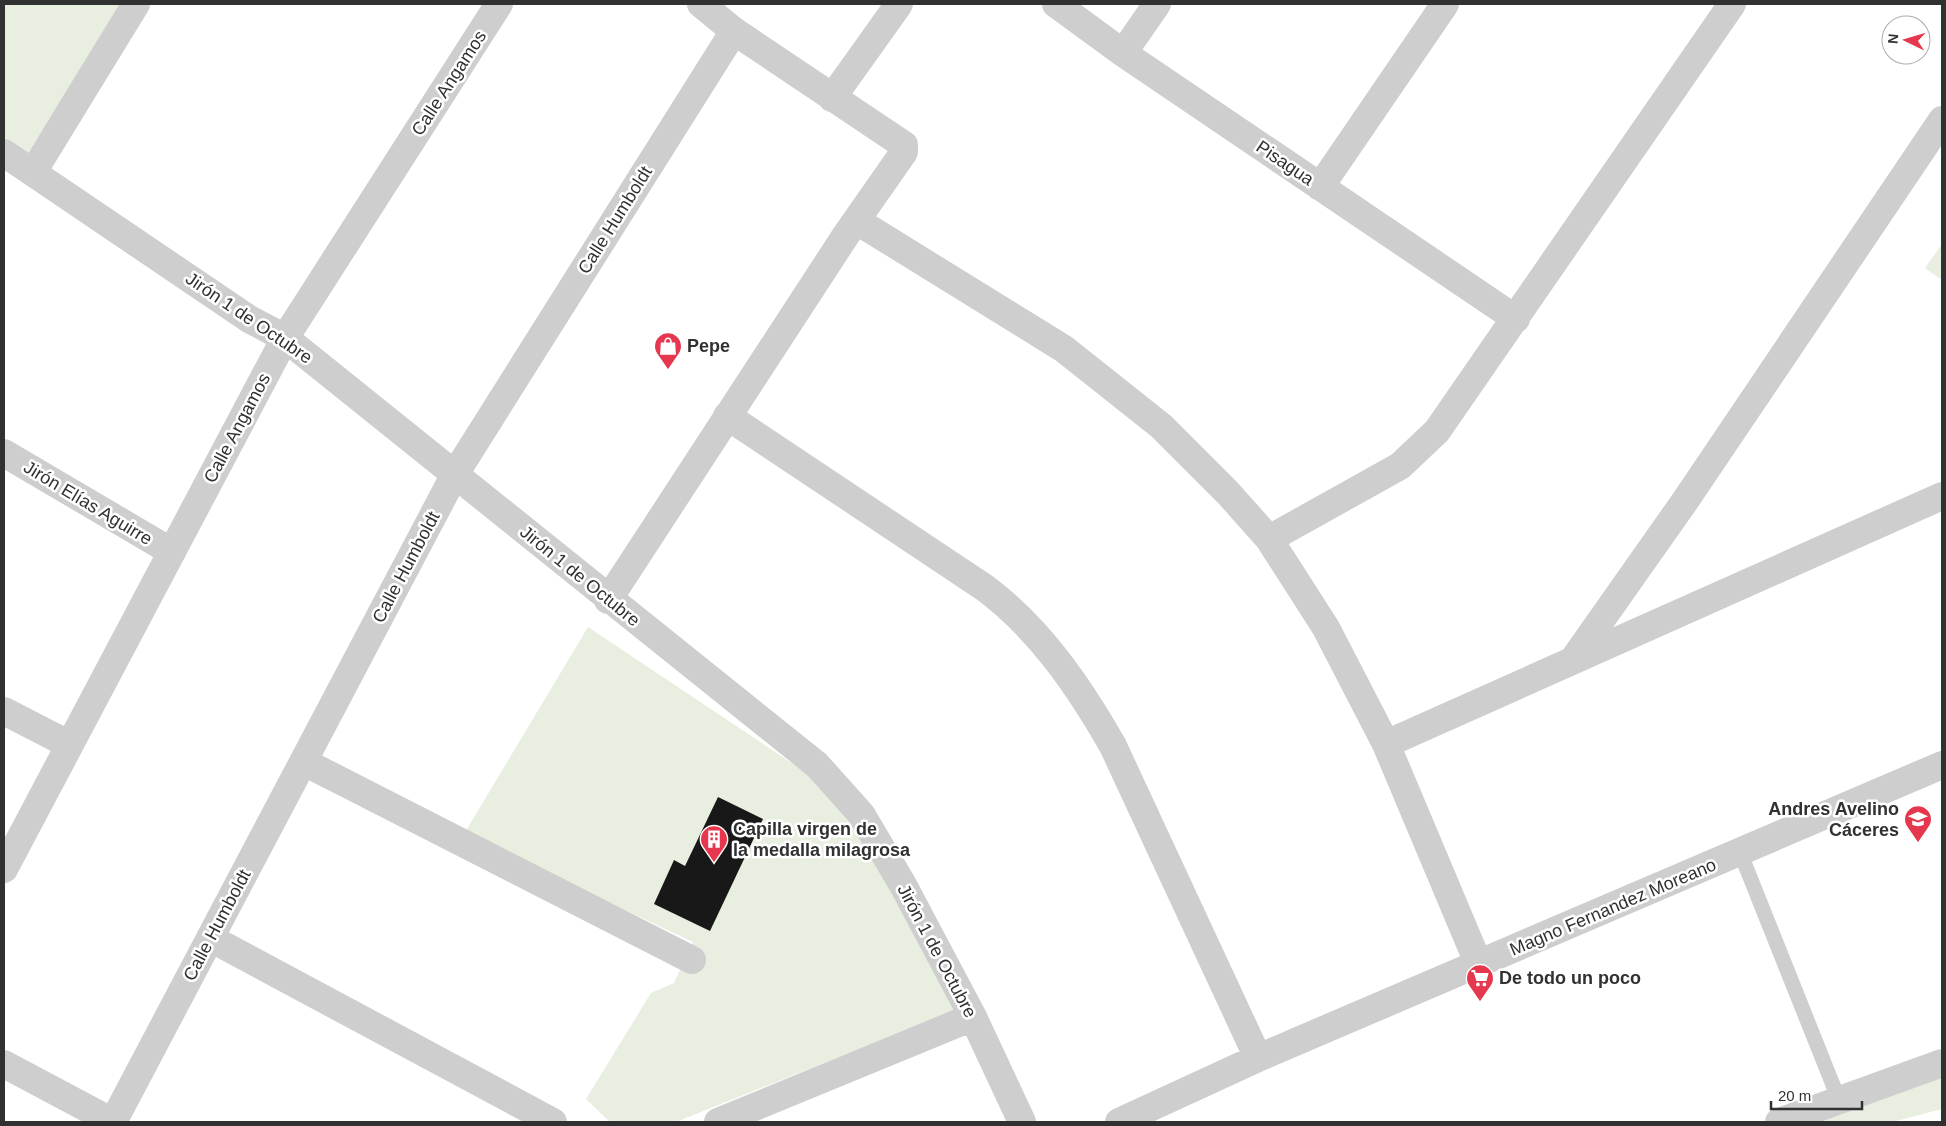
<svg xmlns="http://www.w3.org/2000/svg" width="1946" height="1126" viewBox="0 0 1946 1126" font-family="Arial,sans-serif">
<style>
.green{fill:#e8eee0}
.building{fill:#181818}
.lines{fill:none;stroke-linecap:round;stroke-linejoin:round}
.service{stroke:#cecece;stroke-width:15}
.minor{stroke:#cecece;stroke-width:28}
.tertiary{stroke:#cecece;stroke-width:28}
.labels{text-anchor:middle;stroke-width:5;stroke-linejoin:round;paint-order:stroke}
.street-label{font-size:18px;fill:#313131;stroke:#fff}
.poi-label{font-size:18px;font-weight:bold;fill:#313131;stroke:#fff;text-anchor:start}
</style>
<rect width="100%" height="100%" fill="#fff"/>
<path class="green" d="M4,4h118l-95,150 -23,-16z
M1942,244v36l-17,-12z
M588,627l223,149 61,72 82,163 -278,111h-66l-24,-23 65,-106 23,-10 19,-41 -229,-108z
M1942,1071v38l-50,13h-75z"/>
<path class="building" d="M718,797l45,22 -53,112 -56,-27 20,-44 11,6z"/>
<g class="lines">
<path class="service" d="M1740,852l99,248"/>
<path class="minor" d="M1056,4l67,49 393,266
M1123,53l34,-49
M832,98l67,-94
M4,153l245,166 36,19 532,427 44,49 42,71 70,132 49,105
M33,172l103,-168
M1320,187l125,-183
M857,221l207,128 97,77 67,67 41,46 57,89 60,116 93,221
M727,416l258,172c55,41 95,100 128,158l145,312
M4,453l168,99
M1269,539l131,-73 37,-35 295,-427
M608,600l238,-365 58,-83v-7l-170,-114 -33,-27
M1573,660l112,-159 257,-381
M4,711l64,33
M1386,744l556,-248
M304,762l388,198
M4,869l281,-531 214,-334
M210,938l343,184
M4,1064l109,58
M113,1122l342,-648 279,-443
M718,1122l255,-105
M1119,1122l139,-64 684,-293"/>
<path class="tertiary" d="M1779,1122l163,-59"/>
</g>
<defs>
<g id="shop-pin" transform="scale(1.4375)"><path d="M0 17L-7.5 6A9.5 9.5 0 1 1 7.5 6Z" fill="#e5374d" stroke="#fff"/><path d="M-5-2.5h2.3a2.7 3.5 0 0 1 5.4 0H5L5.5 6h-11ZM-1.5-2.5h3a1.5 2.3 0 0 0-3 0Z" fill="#fff"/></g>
<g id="school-pin" transform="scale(1.4375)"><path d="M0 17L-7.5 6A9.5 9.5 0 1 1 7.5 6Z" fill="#e5374d" stroke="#fff"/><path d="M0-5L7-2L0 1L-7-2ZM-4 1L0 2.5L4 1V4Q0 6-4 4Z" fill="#fff"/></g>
<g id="building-pin" transform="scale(1.4375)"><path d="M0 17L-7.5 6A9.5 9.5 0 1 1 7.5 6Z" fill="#e5374d" stroke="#fff"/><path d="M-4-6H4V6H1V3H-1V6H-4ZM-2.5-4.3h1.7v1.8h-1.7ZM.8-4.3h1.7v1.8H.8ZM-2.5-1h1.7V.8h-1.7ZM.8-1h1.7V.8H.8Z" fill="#fff"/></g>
<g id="supermarket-pin" transform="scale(1.4375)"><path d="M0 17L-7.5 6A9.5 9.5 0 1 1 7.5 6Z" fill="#e5374d" stroke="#fff"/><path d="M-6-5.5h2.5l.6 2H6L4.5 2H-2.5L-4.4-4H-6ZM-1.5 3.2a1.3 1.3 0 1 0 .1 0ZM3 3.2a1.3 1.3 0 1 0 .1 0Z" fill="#fff"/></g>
</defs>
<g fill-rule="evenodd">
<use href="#shop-pin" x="668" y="346"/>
<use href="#school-pin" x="1918" y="819"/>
<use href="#building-pin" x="714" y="839"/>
<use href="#supermarket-pin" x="1480" y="978"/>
</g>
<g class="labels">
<g class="street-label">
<text transform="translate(449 83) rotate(-57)" y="6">Calle Angamos</text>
<text transform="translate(1285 163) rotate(34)" y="6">Pisagua</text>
<text transform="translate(615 220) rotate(-58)" y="6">Calle Humboldt</text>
<text transform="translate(249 318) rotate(34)" y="6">Jirón 1 de Octubre</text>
<text transform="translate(237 428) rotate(-62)" y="6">Calle Angamos</text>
<text transform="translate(88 503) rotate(31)" y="6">Jirón Elías Aguirre</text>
<text transform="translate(406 567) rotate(-62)" y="6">Calle Humboldt</text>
<text transform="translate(580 576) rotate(39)" y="6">Jirón 1 de Octubre</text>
<text transform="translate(1613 907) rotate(-23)" y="6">Magno Fernandez Moreano</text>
<text transform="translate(217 925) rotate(-62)" y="6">Calle Humboldt</text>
<text transform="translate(937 951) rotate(62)" y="6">Jirón 1 de Octubre</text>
</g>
<g class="poi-label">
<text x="687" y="352">Pepe</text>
<text x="1899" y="815" text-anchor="end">Andres Avelino<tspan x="1899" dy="21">Cáceres</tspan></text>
<text x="733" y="835">Capilla virgen de<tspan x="733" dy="21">la medalla milagrosa</tspan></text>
<text x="1499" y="984">De todo un poco</text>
</g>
</g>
<rect width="1946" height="1126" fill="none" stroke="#313131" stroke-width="10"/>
<g transform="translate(1906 40) rotate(275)"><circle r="24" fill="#ffffff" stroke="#adadad"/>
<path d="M0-4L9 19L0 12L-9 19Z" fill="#e5374d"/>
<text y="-8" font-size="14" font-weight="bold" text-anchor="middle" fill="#313131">N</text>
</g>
<path d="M1771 1101v8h91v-8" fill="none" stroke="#313131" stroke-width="2.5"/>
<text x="1778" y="1101" font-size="15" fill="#313131" stroke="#ffffff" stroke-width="4" paint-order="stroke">20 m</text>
</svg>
